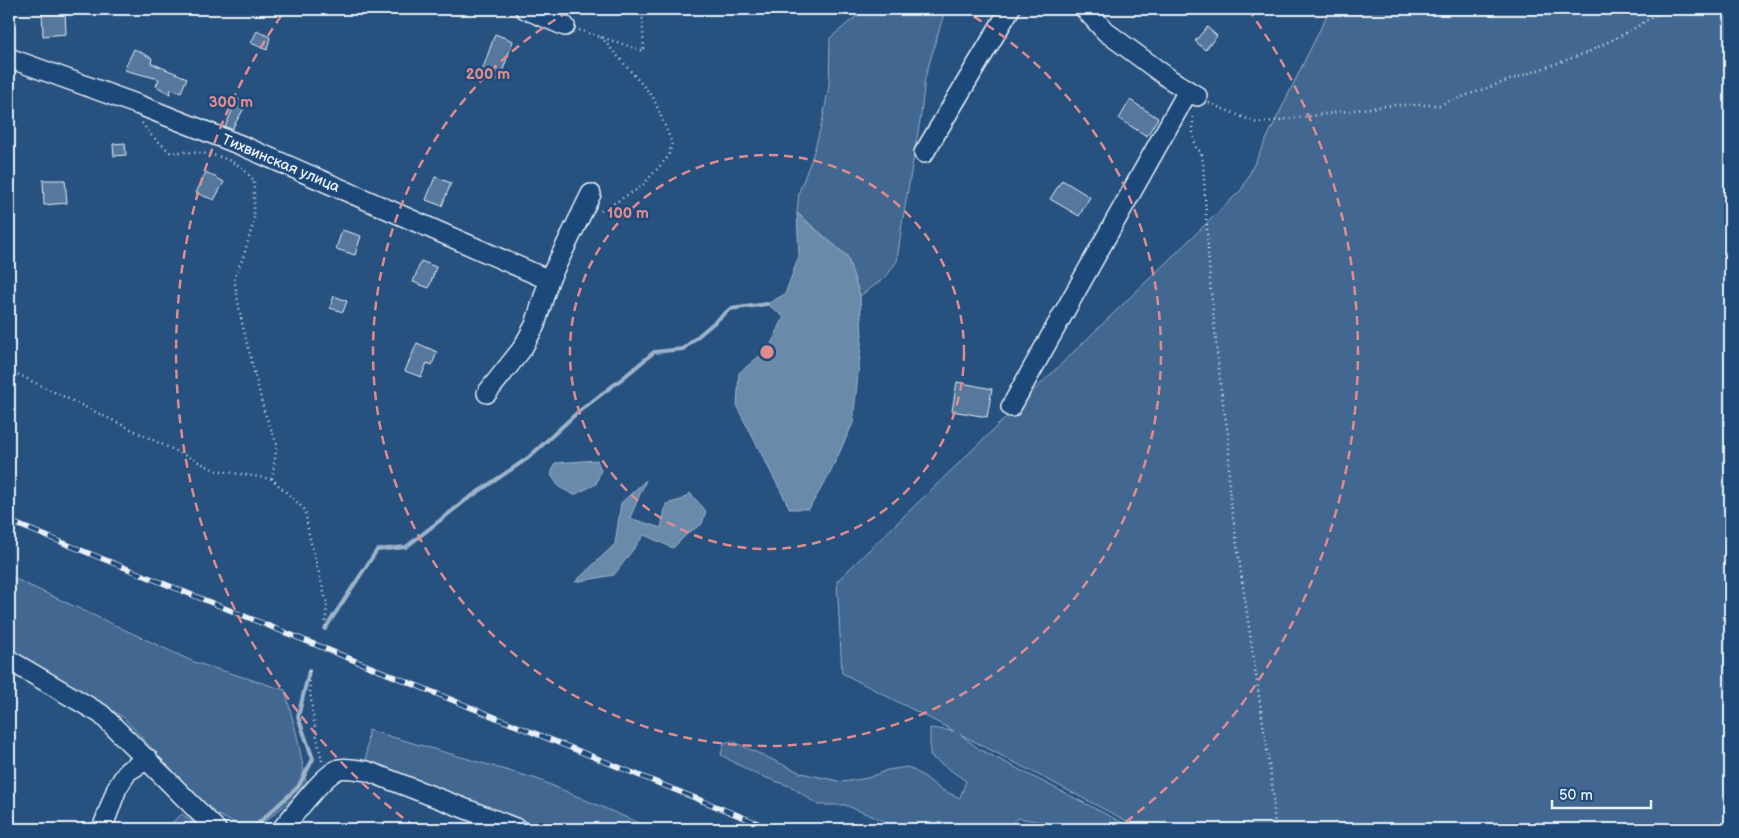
<svg xmlns="http://www.w3.org/2000/svg" width="1739" height="838" viewBox="0 0 1739 838" font-family="'Balsamiq Sans',sans-serif">
<style>
.green{fill:#436891;stroke:#96acc4}
.water{fill:#6b8aaa;stroke:#9db3c9}
.lines{fill:none;stroke-linecap:round;stroke-linejoin:round}
.stream{stroke:#9db3c9;stroke-width:4}
.building{fill:#57789d;stroke:#e8f1f8}
.minor-casing{stroke:#e8f1f8;stroke-width:22}
.path{stroke:#e8f1f8;stroke-width:2.5;stroke-dasharray:1 4;stroke-linecap:butt}
.minor{stroke:#1f4a7a;stroke-width:19}
.rail-casing{stroke:#e8f1f8;stroke-width:5.5}
.rail{stroke:#1f4a7a;stroke-width:4;stroke-dasharray:11;stroke-linecap:butt}
.ring{fill:none;stroke:#df8c90;stroke-width:2.5;stroke-dasharray:9 6}
.labels{text-anchor:middle;stroke-width:5;stroke-linejoin:round;paint-order:stroke}
.street-label{font-size:15px;fill:#e8f1f8;stroke:#1f4a7a}
.centre{fill:#df8c90;stroke:#1f4a7a;stroke-width:2.5}
.ring-label{font-size:15px;text-anchor:middle;font-weight:bold;fill:#df8c90;stroke:#1f4a7a;stroke-width:5;stroke-linejoin:round;paint-order:stroke}
</style>
<rect width="100%" height="100%" fill="#27517f"/>
<filter id="ink" filterUnits="userSpaceOnUse"><feTurbulence type="fractalNoise" baseFrequency=".02" numOctaves="2"/><feDisplacementMap in="SourceGraphic" scale="10" xChannelSelector="R" yChannelSelector="G"/><feConvolveMatrix kernelMatrix="1 2 1 2 8 2 1 2 1" color-interpolation-filters="sRGB"/></filter>
<g filter="url(#ink)">
<path class="green" d="M858,9h89l-4,8 -18,61 -4,37 -19,109 -5,37 -11,16 -26,19 -13,-40 -50,-43 2,-21 13,-34 10,-35 7,-37 1,-48 29,-24z
M1330,9h400v820h-588l-182,-95 19,15 156,80h-74l-13,-6 -30,-5 -12,10 3,1h-106l-58,-24h-27l-26,-18 -39,-14 -32,-18 3,-12 8,-2 69,32 42,9 25,-4 19,-8 21,-3 17,10 15,12 20,9 6,-17 -36,-25v-28l24,3 -112,-58 -5,-92 405,-392z
M9,576l185,86 91,28 12,46 10,51 -51,42h-8l-39,-18 -86,-94 -114,-67z
M368,730l169,49 116,50h-109l-178,-66z
M182,814l19,15h-36z"/>
<path class="water" d="M797,213l50,43 13,40 2,40 -9,87 -23,50 -21,36h-19l-53,-102 2,-34 30,-25 15,-31 -17,-13 18,-10 14,-38z
M597,460l4,10 -5,14 -22,11 -15,-8 -8,-12 4,-12z
M646,480l-16,38 31,10 5,-24 15,-4 9,-7 16,18 -4,13 -14,9 -15,15 -29,-13 -30,40 -39,7 40,-38 6,-41z"/>
<g class="lines">
<path class="stream" d="M325,629l52,-79 29,-3 60,-47 62,-42 50,-46 45,-34 31,-26 29,-3 47,-40 37,-5
M252,829l46,-42 15,-28 -15,-42 11,-46"/>
</g>
<path class="building" d="M42,9h23l1,25 -23,2z
M1207,27l10,9 -12,14 -10,-9z
M257,31l13,6 -3,13 -16,-7z
M495,34l18,7 -14,40 -18,-7z
M134,49l18,9 -1,5 36,15 -6,14 -10,-3 -1,5 -14,-8 3,-7 -35,-9z
M237,99l10,4 -15,26 -7,-2z
M1130,100l28,18 -11,18 -28,-17z
M125,143l1,12 -12,1 -1,-12z
M206,172l18,10 -10,18 -18,-7z
M435,177l16,6 -9,23 -16,-6z
M43,180h22l2,23 -23,2z
M1062,180l28,17 -11,19 -29,-17z
M342,230l19,6 -6,19 -19,-6z
M421,261l15,6 -7,21 -16,-6z
M334,296l13,5 -4,11 -13,-4z
M417,343l20,9 -5,13 -5,-2 -6,14 -16,-6z
M957,382l35,7 -5,28 -35,-6z"/>
<g class="lines">
<g class="minor-casing">
<path id="minor" d="M525,9l40,17
M1085,9l21,23 65,48 26,16
M9,58l130,47 104,41 306,134
M924,153l86,-144
M487,393l35,-44 13,-24 14,-45 42,-86
M1011,407l177,-316
M9,660l92,54 115,115
M102,829l15,-41 11,-17 20,-12
M282,829c12,-14 41,-54 57,-60 9,-2 19,1 28,2l151,58"/>
</g>
<path class="path" d="M579,30l65,21 -2,-42
M601,37l52,60 19,46 -4,14 -27,30 -40,24
M1209,103l48,20 136,-18h46l147,-52 44,-22 35,-22
M1193,117v16l3,15 5,4 2,10 7,120 11,108 8,50v50l44,302 2,37
M142,123l9,12 19,17c22,0 46,0 66,12 7,3 12,11 18,16v41l-11,37 -9,20 8,45 22,88 13,33 -5,35 33,31 4,25 18,69 -2,25
M9,370l206,100 57,9
M309,671c1,31 6,60 13,90"/>
<use href="#minor" class="minor"/>
<g class="rail-casing">
<path id="rail" d="M9,521l763,308"/>
</g>
<use href="#rail" class="rail"/>
</g>
</g>
<g class="ring">
<circle cx="767" cy="352" r="197"/>
<path d="M961 9A394 394 0 1 1 573 9"/>
<path d="M415 827A591 591 0 0 1 286 9M1248 9A591 591 0 0 1 1119 827"/>
</g>
<g class="labels">
<g class="street-label">
<text transform="translate(281 163) rotate(23)" y="5">Тихвинская улица</text>
</g>
</g>
<circle cx="767" cy="352" r="8" class="centre"/>
<g class="ring-label">
<text x="488" y="79">200 m</text>
<text x="231" y="107">300 m</text>
<text x="628" y="218">100 m</text>
</g>
<rect width="1739" height="838" fill="none" stroke="#1f4a7a" stroke-width="30"/>
<rect x="15" y="15" width="1709" height="808" fill="none" stroke="#e8f1f8" stroke-width="2" filter="url(#ink)"/>
<path d="M1552 800v8h99v-8" fill="none" stroke="#e8f1f8" stroke-width="2.5"/>
<text x="1559" y="800" font-size="15" fill="#e8f1f8" stroke="#1f4a7a" stroke-width="4" paint-order="stroke">50 m</text>
</svg>
